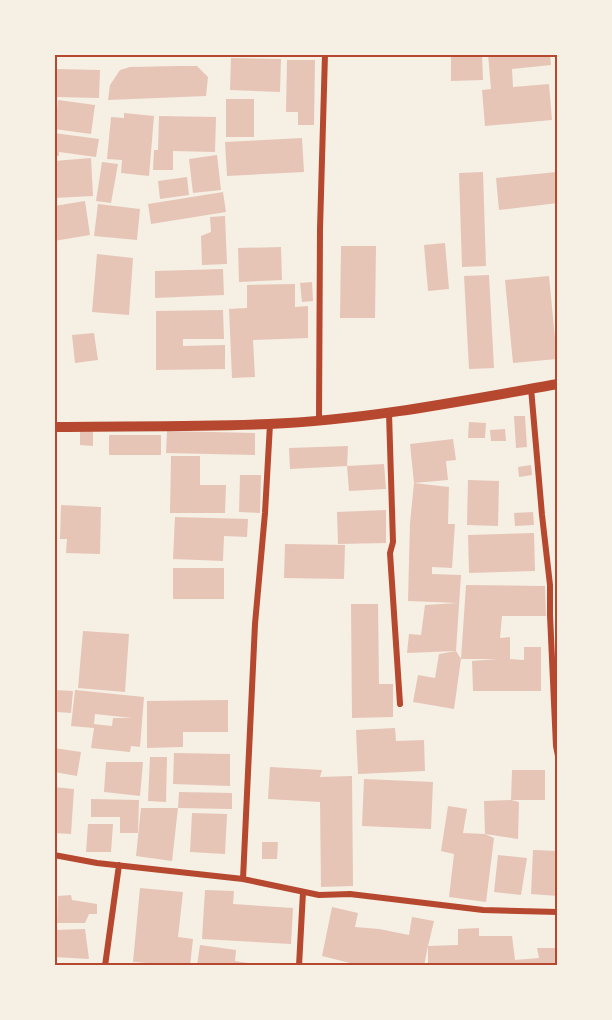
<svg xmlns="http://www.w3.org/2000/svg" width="612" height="1020" viewBox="0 0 612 1020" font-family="'Public Sans',sans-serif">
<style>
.building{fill:#e6c5b7;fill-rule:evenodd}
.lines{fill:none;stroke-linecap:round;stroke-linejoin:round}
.minor{stroke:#b5482f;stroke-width:6}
.tertiary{stroke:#b5482f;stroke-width:10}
.neatline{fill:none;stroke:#b5482f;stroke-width:2}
</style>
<rect width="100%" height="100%" fill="#f6efe4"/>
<path class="building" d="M451,54h31l1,26 -32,1z
M488,54h62l1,11 -39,4 1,18 36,-3 3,36 -67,6 -3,-36 9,-1z
M231,58l50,1 -1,33 -50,-2z
M287,60h28l-1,65h-16v-13h-12z
M179,66h18l11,11 -2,19 -98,4 2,-15 10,-15 10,-3z
M57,69l43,1 -1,28 -43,-1z
M226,99h28v38h-28z
M58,100l37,5 -4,29 -37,-5v-11h2z
M124,113l30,3 -5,60 -28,-3 1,-13 -15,-1 4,-42 13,1z
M159,116l57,1 -1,35 -42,-1v19h-20l1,-20h4z
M54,133l45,6 -3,18 -37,-5v4h-5z
M302,138l2,34 -77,4 -2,-34z
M217,155l4,35 -28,3 -4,-34z
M91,158l2,38 -39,2v-37z
M102,162l16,2 -7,39 -15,-2z
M483,172l3,94 -24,1 -3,-94z
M557,172l1,31 -59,7 -3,-32z
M187,177l2,18 -29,4 -2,-18z
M223,192l3,20 -75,12 -3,-20z
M85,201l5,34 -36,6v-35z
M98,204l42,5 -3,31 -43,-4z
M225,216l2,48 -25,1 -1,-29 10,-4 -1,-15z
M445,243l4,46 -21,2 -4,-46z
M341,246h35l-1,72h-35z
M281,247l1,33 -43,2 -1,-34z
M97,254l36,4 -4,57 -37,-3z
M223,269l1,26 -69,3v-27z
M489,275l5,93 -25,1 -5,-93z
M549,276l8,83 -44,4 -8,-83z
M312,282l1,19 -11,1 -2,-19z
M295,284v23l13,-1v32l-55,2 2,37 -23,1 -3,-69 18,-1v-23z
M223,310l1,29h-41v7l42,-1v24l-69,1v-59z
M94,333l4,27 -23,3 -3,-28z
M514,416h11l2,31 -11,1z
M469,422l17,1 -1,15h-17z
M80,428h13v18l-13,-1z
M505,429l1,12h-15l-1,-11z
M167,431l88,2v22l-89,-2z
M109,435h52v20h-52z
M453,439l3,21 -10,1 2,19 -34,3 35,4 -1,37h7l-3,44 -20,-1v7l29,1 -5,76 5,8 -7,50 -41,-7 5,-27 17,3 4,-24 17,-3 -49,2 2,-19 12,1 4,-30 33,-2 -50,-2 2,-78 4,-40 -4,-39z
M348,446l-1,20 -57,3 -1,-21z
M171,456h29v29h26l-1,28h-55z
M384,464l2,25 -37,2 -2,-25z
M531,465l1,10 -13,2 -1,-10z
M240,475h21l-1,38 -21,-1z
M468,480l31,1 -1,45 -31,-1z
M61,505l40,2 -1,47 -34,-1 1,-14h-7z
M386,510v33l-48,1 -1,-32z
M533,512l1,13 -19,1 -1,-13z
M175,517l73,2 -1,18 -23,-1 -1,25 -50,-2z
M534,533l1,38 -66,2 -1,-38z
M285,544l60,1 -1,34 -60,-1z
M173,568h51v31h-51z
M466,585l79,1 1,30h-44l-2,22 10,-1v22l14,1v-13h17v44h-68l-1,-30 25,-2h-36z
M351,604h27l1,80h14v33l-41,1z
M83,631l46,3 -4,58 -47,-4z
M54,690l19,1 -2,22 -14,-1 -1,20h-2z
M75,690l69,7 -4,50 -9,-1 -1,6 -39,-4 3,-20 -23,-2zM95,714l37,4h-19l-1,8 -18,-2z
M228,700v32h-45v15l-36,1v-47z
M395,728l1,13 28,-1 1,31 -67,3 -2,-44z
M54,748l27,4 -4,24 -23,-4z
M174,753l56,1v32l-57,-2z
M150,757h17l-1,45 -18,-1z
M106,762h37l-3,34 -36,-4z
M270,767l52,3 -2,7 32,-1 1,110 -32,1 -1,-85 -52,-3z
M512,770h33v30h-34z
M364,779l69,3 -2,47 -69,-3z
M54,787l20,2 -3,45 -17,-1z
M179,792l53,1v16l-54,-1 -6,53 -36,-5 5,-48h37z
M91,799l48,1 -1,33h-18v-16h-29z
M511,800l8,2 -1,37 -33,-5 -1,-33z
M448,806l19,3 -4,24 22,1 9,4 -8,64 -37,-5 5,-43 -13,-3z
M192,813l35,1 -2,40 -35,-2z
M88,824h25l-2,28h-25z
M262,842h16l-1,17h-15z
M533,850l25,1v45l-27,-2z
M498,855l29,3 -6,37 -27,-3z
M140,888l43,4 -5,45 15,2 -3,27 -57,-4z
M205,890l29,1 -1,13 60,4 -2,36 -89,-5z
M71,895l1,5 25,4v10h-8l-4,9h-28l1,-27z
M332,907l26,6 -3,14 24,2 30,6 3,-18 22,4 -6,25 30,-1v-16l21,-1v8h33l3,24 24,-2 -2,-10h21v18h-130v-20l-4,20h-62l-40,-10z
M85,929l4,30 -35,-2v-27z
M200,945l36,5 -1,11 25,4v1h-63z"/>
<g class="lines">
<path class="minor" d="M531,388l11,127 8,70v30l6,131 2,10
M389,413l4,129 -3,11 10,151
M319,420l1,-191 5,-175
M54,855l43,8 146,16 76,16 31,-1 133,16 75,2
M243,879l12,-255 10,-111 5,-89
M105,966l14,-101
M299,966l4,-74"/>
<path class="tertiary" d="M54,427c71,-1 143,0 215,-3 97,-4 193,-23 289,-40"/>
</g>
<rect width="612" height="1020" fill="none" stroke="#f6efe4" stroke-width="111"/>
<rect x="56" y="56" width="500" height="908" class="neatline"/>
</svg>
